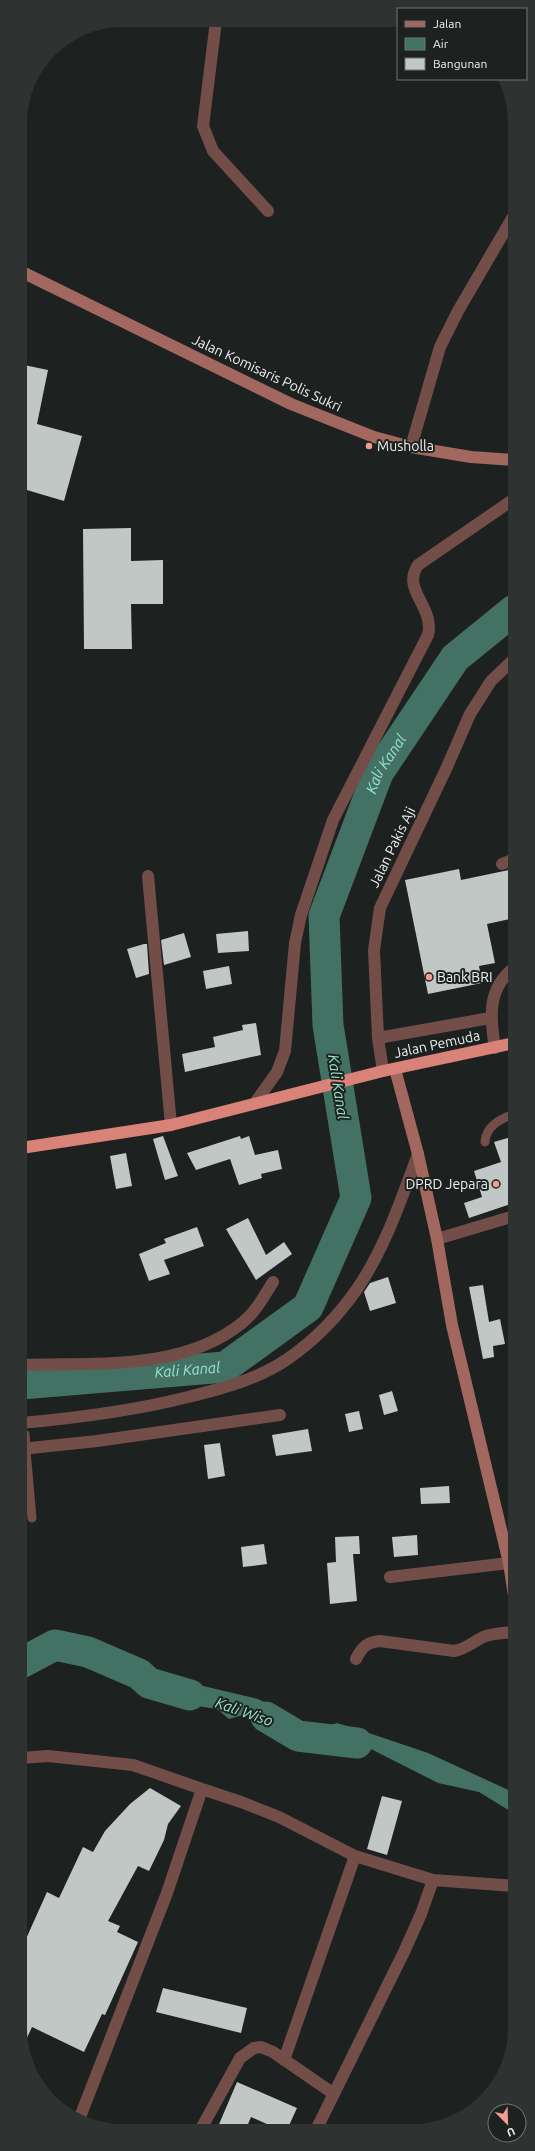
<svg xmlns="http://www.w3.org/2000/svg" width="535" height="2151" viewBox="0 0 535 2151" font-family="Ubuntu,sans-serif">
<style>
.water{fill:#437164}
.lines{fill:none;stroke-linecap:round;stroke-linejoin:round}
.river{stroke:#437164;stroke-width:31}
.building{fill:#c1c7c5}
.service{stroke:#734e49;stroke-width:9}
.minor{stroke:#734e49;stroke-width:12}
.secondary{stroke:#a2675f;stroke-width:12}
.trunk{stroke:#d88278;stroke-width:12}
.service-bridge{stroke:#734e49;stroke-width:9}
.poi-dot{fill:#f59c91;stroke:#1d211f;stroke-width:1.5}
.labels{text-anchor:middle;stroke-width:4;stroke-linejoin:round;paint-order:stroke}
.street-label{font-size:14px;fill:#eff2f1;stroke:#1d211f}
.poi-label{font-size:14px;fill:#eff2f1;stroke:#1d211f;text-anchor:start}
.water-label{font-size:15px;font-style:italic;fill:#95e5ce;stroke:#1d211f}
</style>
<rect width="100%" height="100%" fill="#1d211f"/>
<path class="water" d="M162,1678l16,2 80,19 60,30 19,-6 20,6 71,24 87,40v21l-36,-22 -41,-9 -73,-37 -59,-11 -13,7 -24,-11 -19,-18 -21,6 -12,-10 -20,-3 -13,-9 -18,-5 -14,-2 -3,-7z"/>
<g class="lines">
<g class="river">
<path id="s1" d="M21,1384l204,-17 83,-60 48,-109 -28,-173 -4,-109 54,-143 77,-115 59,-48"/>
<path d="M21,1663l34,-18 33,7 51,22 10,9 41,12"/>
<path d="M266,1717l32,19 59,7"/>
</g>
</g>
<path class="building" d="M24,365l24,5 -11,54 45,12 -18,65 -44,-13v-104z
M131,528v33l32,-1v44h-32l1,45h-48l-1,-120z
M459,869l2,11 53,-11v49l-27,6 8,39 -16,3 3,17 -54,11 -23,-114z
M248,931l1,20 -31,2 -2,-19z
M184,933l7,24 -27,8 -3,-25z
M144,944h3l2,30 -13,4 -9,-29z
M229,966l3,18 -26,5 -3,-18z
M256,1023l5,32 -76,17 -3,-18 33,-7 -2,-10 30,-7 -1,-5z
M163,1136l15,40 -13,4 -12,-41z
M240,1136l1,3 8,-3 6,19 23,-5 4,19 -21,5 1,4 -23,7 -9,-26 -34,11 -9,-17z
M514,1136v67l-45,15 -5,-15 18,-6 -8,-26 27,-9 -7,-20z
M126,1153l6,33 -16,3 -6,-33z
M248,1218l18,37 18,-13 8,12 -36,26 -30,-51z
M197,1227l7,19 -40,14 6,14 -21,7 -10,-27 27,-11 -2,-4z
M388,1277l8,26 -26,8 -6,-19 6,-9z
M483,1285l6,37 11,-3 5,25 -12,2 1,11 -11,2 -14,-72z
M392,1391l6,20 -14,4 -5,-20z
M359,1411l4,18 -14,3 -4,-18z
M308,1429l4,22 -36,5 -4,-21z
M220,1443l5,33 -17,3 -4,-34z
M449,1486l1,17 -29,1 -1,-16z
M417,1535l1,20 -24,2 -2,-20z
M359,1536l1,18h-7l4,47 -27,3 -3,-41 9,-1 -1,-25z
M264,1544l3,20 -24,3 -2,-20z
M150,1788l31,18 -13,18 -4,16 -15,31 -11,-5 -30,55 12,5 -3,6 21,10 -33,73 -3,-1 -18,38 -52,-25 -9,20 -2,-5v-92l26,-58 12,6 24,-51 10,5 12,-21 25,-27z
M382,1796l20,5 -15,54 -20,-6z
M163,1988l84,20 -6,25 -85,-21z
M237,2082l60,26 -10,22h-7l-29,-13 -5,12h-29z"/>
<g class="lines">
<path class="service" d="M485,1142c1,-16 15,-23 29,-28
M26,1451l6,67"/>
<path class="minor" d="M216,21l-13,105 10,25 55,60
M411,447l29,-100 18,-36 56,-96
M502,864l12,-5
M148,876l23,249
M378,1038l112,-20
M495,1048c-5,-30 -8,-60 19,-80
M383,1071l-5,-33 -4,-88 6,-42 67,-141 23,-53 21,-33 23,-22
M255,1103l22,-31 8,-21 10,-108 6,-28 32,-95 95,-185c7,-28 -27,-45 -10,-70l96,-66
M437,1239l77,-23
M21,1365c73,-3 160,7 221,-42 14,-11 22,-27 31,-41
M21,1423c56,-5 112,-12 167,-26 36,-9 71,-18 101,-39 27,-19 50,-43 68,-69 28,-41 44,-89 61,-135
M21,1449l76,-8 183,-26
M390,1577l119,-14
M356,1659c6,-12 11,-17 24,-18l74,10c12,-2 19,-9 29,-14 10,-4 21,-4 32,-5
M21,1758l27,-2 85,9 69,24
M284,2060l71,-204
M80,2117l87,-224 35,-104 39,13 38,15 76,39 78,24 82,6
M201,2129l39,-71 14,-10 7,-1 12,5 61,42
M316,2130l88,-178 17,-38 12,-34"/>
<path class="secondary" d="M20,271l271,133 83,33 37,10 60,10 43,3
M395,1069l23,85 19,85 15,86 57,238 6,39"/>
<path class="trunk" d="M21,1148l150,-23 212,-54 131,-28"/>
<path class="service-bridge" d="M25,1434l1,17"/>
</g>
<g class="poi-dot">
<circle cx="369" cy="446" r="4"/>
<circle cx="429" cy="977" r="4"/>
<circle cx="496" cy="1184" r="4"/>
</g>
<g class="labels">
<g class="street-label">
<text transform="translate(267 373) rotate(25)" y="5">Jalan Komisaris Polis Sukri</text>
<text transform="translate(392 847) rotate(-64)" y="5">Jalan Pakis Aji</text>
<text transform="translate(437 1044) rotate(-12)" y="5">Jalan Pemuda</text>
</g>
<g class="poi-label">
<text x="377" y="451">Musholla</text>
<text x="437" y="982">Bank BRI</text>
<text x="488" y="1189" text-anchor="end">DPRD Jepara</text>
</g>
<g class="water-label">
<text dy="5" stroke="none"><textPath href="#s1" startOffset="875">Kali Kanal</textPath></text>
<text transform="translate(338 1087) rotate(81)" y="5">Kali Kanal</text>
<text dy="5" stroke="none"><textPath href="#s1" startOffset="167">Kali Kanal</textPath></text>
<text transform="translate(244 1712) rotate(19)" y="5">Kali Wiso</text>
</g>
</g>
<path d="M0 0H535V2151H0ZM123 27H412A96 96 0 0 1 508 123V2028A96 96 0 0 1 412 2124H123A96 96 0 0 1 27 2028V123A96 96 0 0 1 123 27Z" fill="#2e3230" fill-rule="evenodd"/>
<rect x="397" y="8" width="130" height="72" fill="#1d211f" stroke="#717573"/>
<rect x="405" y="21" width="20" height="6" fill="#a2675f" stroke="#717573"/>
<text x="433" y="28" font-size="12" fill="#eff2f1">Jalan</text>
<rect x="405" y="38" width="20" height="12" fill="#437164" stroke="#717573"/>
<text x="433" y="48" font-size="12" fill="#eff2f1">Air</text>
<rect x="405" y="58" width="20" height="12" fill="#c1c7c5" stroke="#717573"/>
<text x="433" y="68" font-size="12" fill="#eff2f1">Bangunan</text>
<g transform="translate(507 2123) rotate(157)"><circle r="19" fill="#1d211f" stroke="#717573"/>
<path d="M0-3L7 15L0 10L-7 15Z" fill="#f59c91"/>
<text y="-6" font-size="11" font-weight="bold" text-anchor="middle" fill="#eff2f1">U</text>
</g>
</svg>
